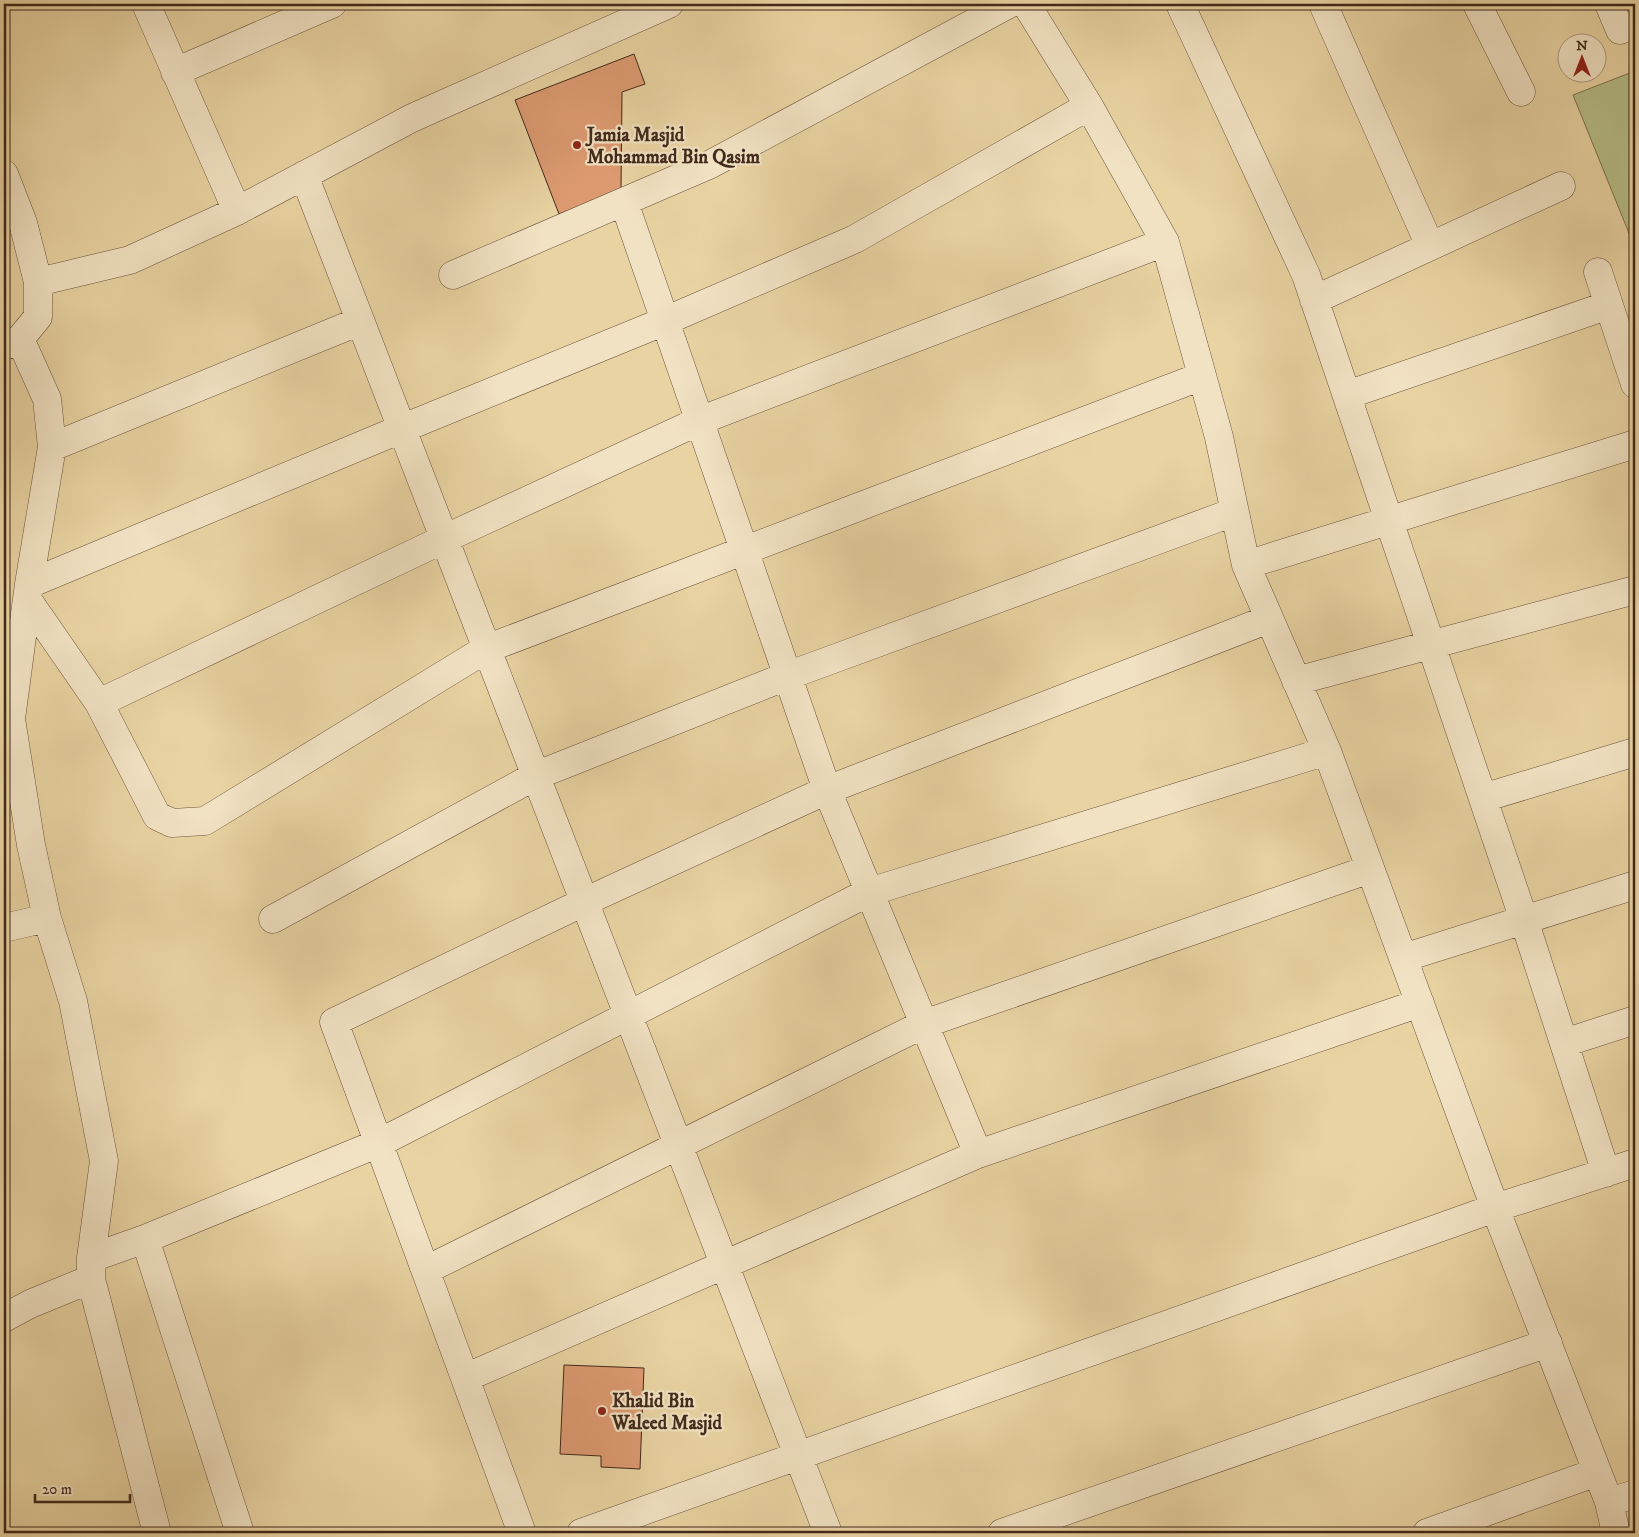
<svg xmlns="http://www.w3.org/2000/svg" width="1639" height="1537" viewBox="0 0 1639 1537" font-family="'IM FELL DW Pica',serif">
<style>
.green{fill:#b6bc85;stroke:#7c7250}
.building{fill:#dd9a71;stroke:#41291b}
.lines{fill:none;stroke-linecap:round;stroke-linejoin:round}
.minor-casing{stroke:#6b543d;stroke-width:29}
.minor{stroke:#f1e2c3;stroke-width:28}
.poi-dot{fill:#8f2418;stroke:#f1e2c3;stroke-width:2}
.labels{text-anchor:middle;stroke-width:4.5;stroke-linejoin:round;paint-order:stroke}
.poi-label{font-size:19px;font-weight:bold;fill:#41291b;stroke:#f1e2c3;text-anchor:start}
</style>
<rect width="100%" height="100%" fill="#e9d3a2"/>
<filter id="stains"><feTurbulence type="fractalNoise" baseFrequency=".004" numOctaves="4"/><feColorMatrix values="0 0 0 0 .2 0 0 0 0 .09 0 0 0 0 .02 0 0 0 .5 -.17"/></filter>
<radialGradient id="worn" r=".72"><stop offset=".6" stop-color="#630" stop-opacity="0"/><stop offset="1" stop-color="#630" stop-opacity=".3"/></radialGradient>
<path class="green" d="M1635,71v177l-62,-153z"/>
<path class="building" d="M634,54l11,30 -23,8 -1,98 -62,24 -44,-114z
M564,1365l80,3 -4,101 -39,-2v-11l-41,-2z"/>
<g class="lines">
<g class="minor-casing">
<path id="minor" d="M146,4l91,207
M1026,4l63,102 76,136 54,195 27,128 81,186 168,457 114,294 7,31
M1180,4l126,271 218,645 82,253
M1323,4l107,242
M1477,4l44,88
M1609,4l11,26 15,-6
M175,72l157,-68
M4,174l19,49 15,59v35l-18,22 -16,7
M304,175l524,1358
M624,202l203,588 151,364
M1598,272l37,112
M453,275l256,-110 300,-161
M38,282l92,-22 107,-49 175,-93 257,-114
M1314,300l247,-114
M20,339l27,60 5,48 -23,137 -18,135 20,126 16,73 26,83 31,160 -13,97v21l66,254
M1347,395l262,-90
M52,447l308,-126
M1246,565l389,-121
M29,584l372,-155 264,-108 190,-82 234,-133
M27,599l72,104 58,113 15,7 33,-2 281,-172 716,-273
M1296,681l339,-91
M99,703l345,-164 255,-118 466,-179
M1483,798l152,-46
M273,919l262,-143 252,-100 447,-164
M4,928l43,-10
M1403,958l232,-73
M1564,1043l71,-23
M145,1239l95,294
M91,1258l54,-19 234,-96 490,-251 458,-141
M426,1270l498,-246 446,-155
M4,1318l26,-14 61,-25
M465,1378l513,-224 442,-151
M1609,1502l26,-8
M522,1533l-188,-511 250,-120 243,-112 442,-171
M581,1533l914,-325 140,-45
M1002,1533l546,-190
M1427,1533l170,-61"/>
</g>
<use href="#minor" class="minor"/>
</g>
<g class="poi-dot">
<circle cx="577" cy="145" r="5"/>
<circle cx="602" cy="1411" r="5"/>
</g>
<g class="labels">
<g class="poi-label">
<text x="587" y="141">Jamia Masjid<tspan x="587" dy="22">Mohammad Bin Qasim</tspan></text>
<text x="612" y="1407">Khalid Bin<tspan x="612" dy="22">Waleed Masjid</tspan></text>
</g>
</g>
<rect width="1639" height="1537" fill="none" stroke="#e9d3a2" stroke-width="20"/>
<rect x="5" y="5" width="1629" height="1527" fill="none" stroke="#41291b" stroke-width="2.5"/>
<rect x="10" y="10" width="1619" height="1517" fill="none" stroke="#41291b"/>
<g transform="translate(1582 58)"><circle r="24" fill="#f1e2c3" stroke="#ab9880"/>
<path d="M0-4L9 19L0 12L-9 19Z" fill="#8f2418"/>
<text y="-8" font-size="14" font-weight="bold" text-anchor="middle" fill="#41291b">N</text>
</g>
<path d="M35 1494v8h95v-8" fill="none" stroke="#41291b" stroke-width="2.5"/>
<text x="42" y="1494" font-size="15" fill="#41291b" stroke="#f1e2c3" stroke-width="4" paint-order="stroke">20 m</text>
<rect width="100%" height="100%" filter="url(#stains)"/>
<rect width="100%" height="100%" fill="url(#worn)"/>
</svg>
